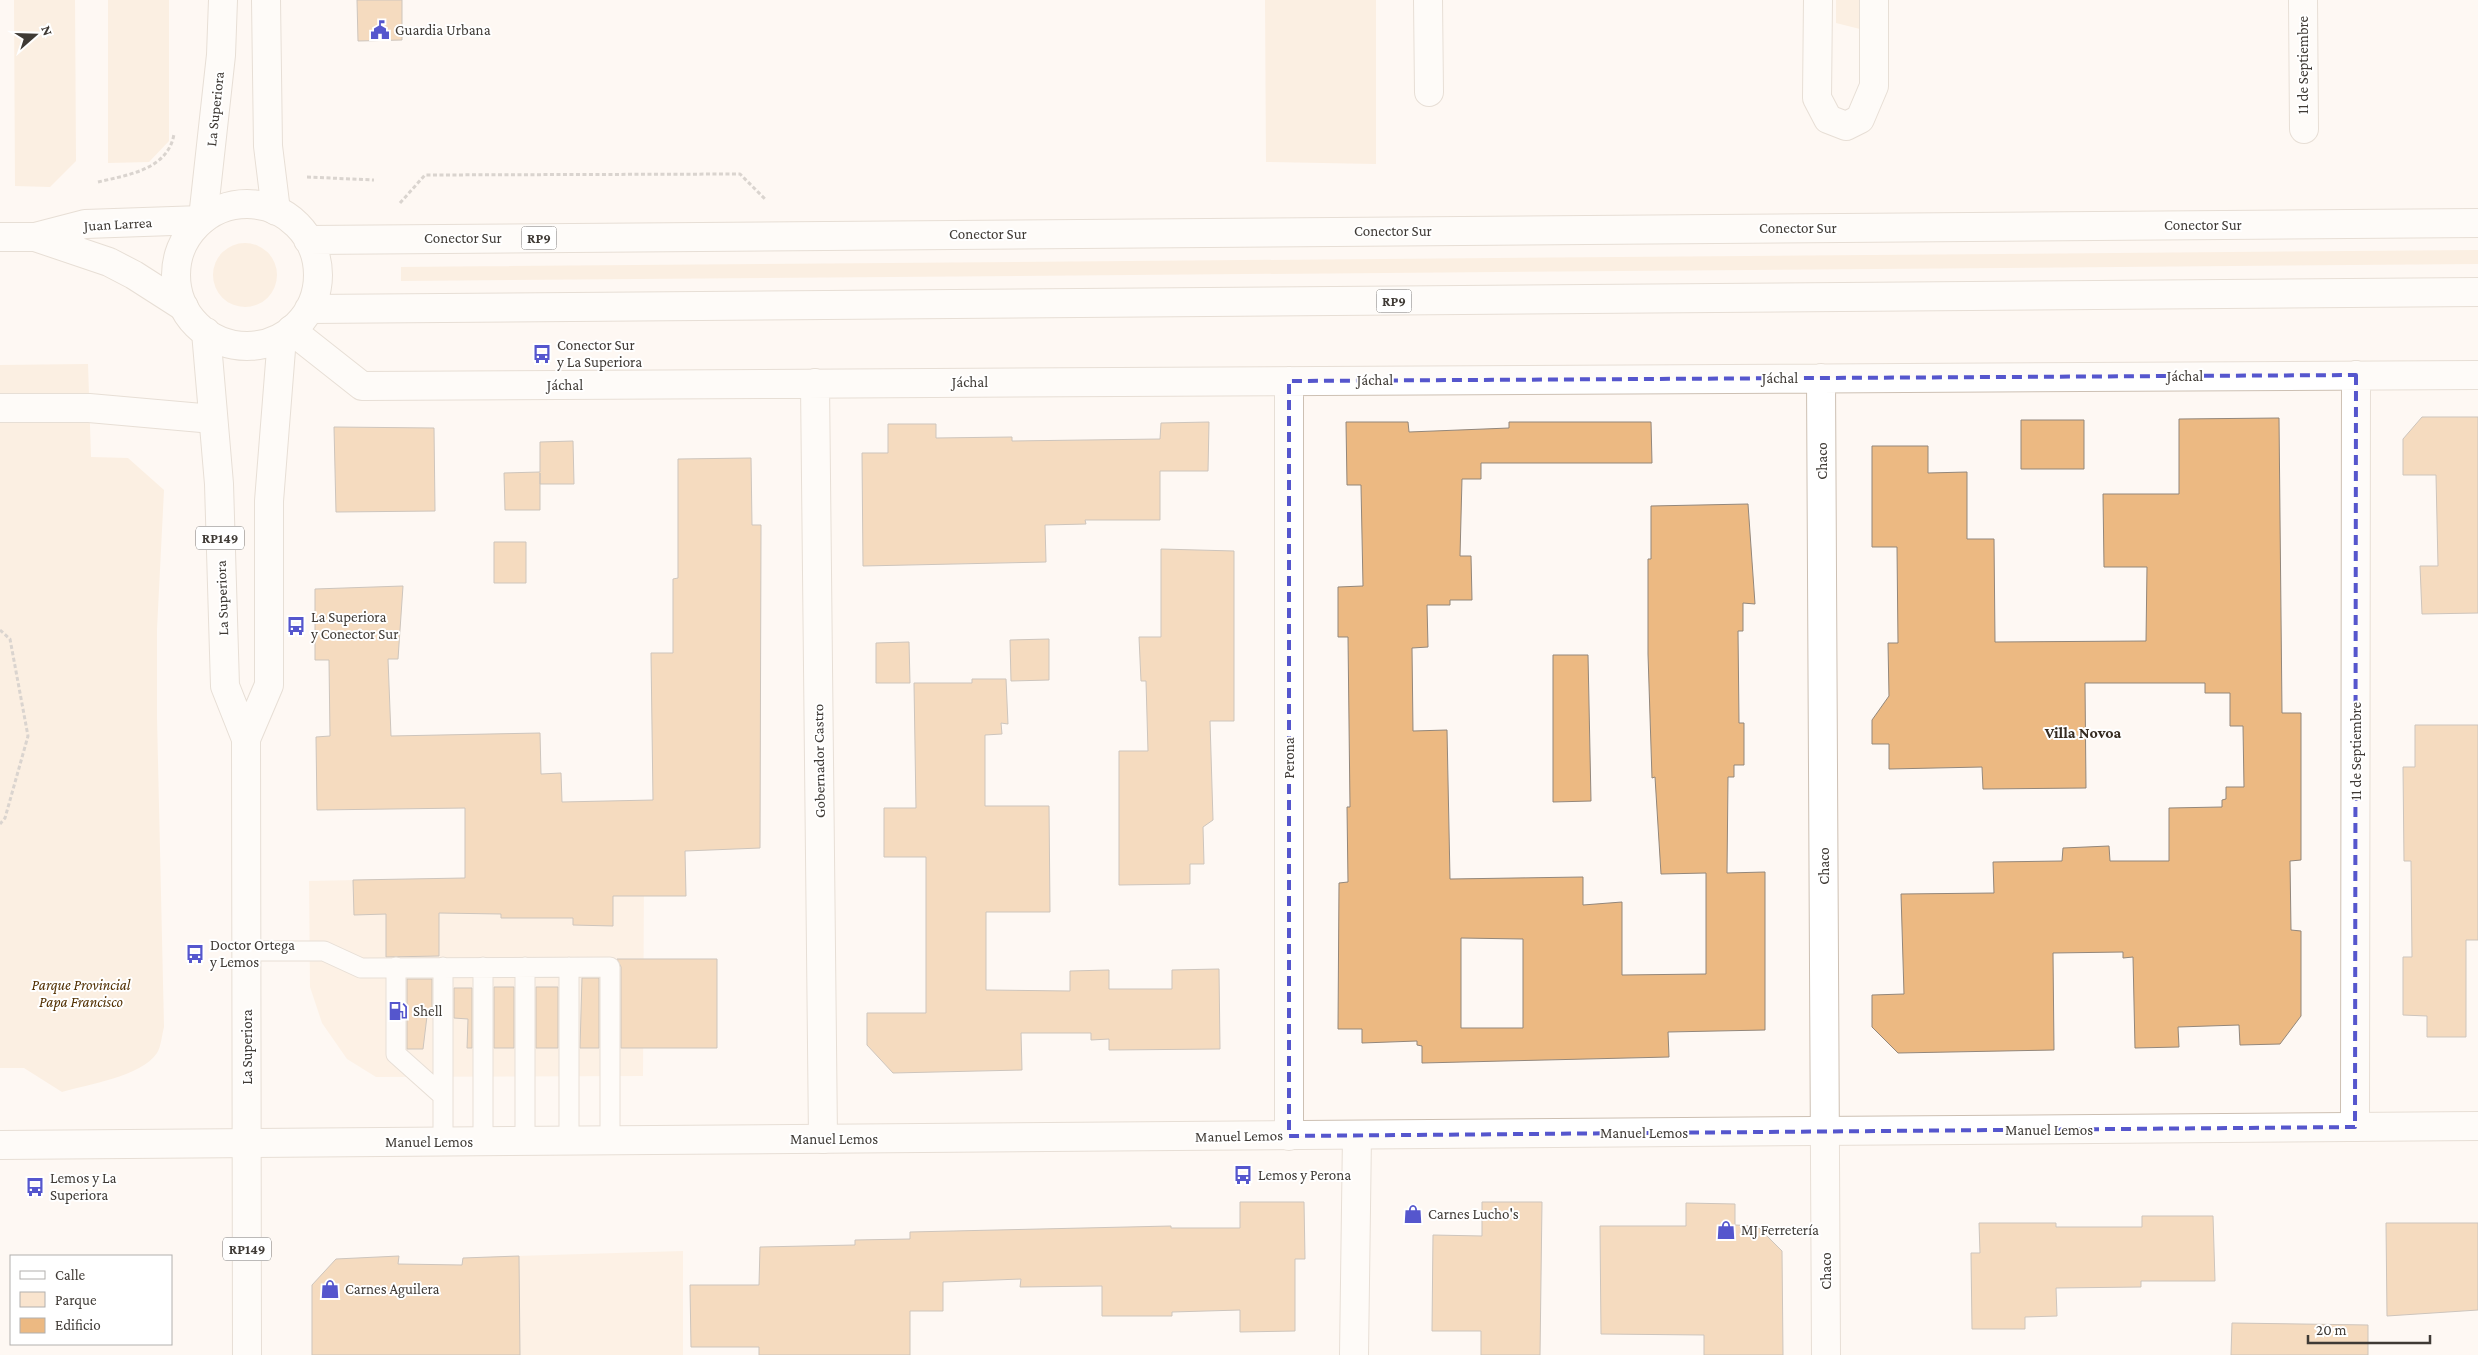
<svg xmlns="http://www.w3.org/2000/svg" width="2478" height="1355" viewBox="0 0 2478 1355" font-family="'Crimson Pro',serif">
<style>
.built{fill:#fce9d6}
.green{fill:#f9e4ce}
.building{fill:#ecb982;stroke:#93877b;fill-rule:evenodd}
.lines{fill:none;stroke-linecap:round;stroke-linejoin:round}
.lane-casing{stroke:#cdc0b3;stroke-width:21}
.street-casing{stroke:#cdc0b3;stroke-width:30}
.secondary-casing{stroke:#cdc0b3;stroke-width:30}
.primary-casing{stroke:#cdc0b3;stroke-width:30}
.path{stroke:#afa9a4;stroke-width:3;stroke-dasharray:4 2.5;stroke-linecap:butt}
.lane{stroke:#fff;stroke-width:19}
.street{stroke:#fff;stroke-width:28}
.secondary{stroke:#fff;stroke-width:28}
.primary{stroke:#fff;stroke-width:28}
.marked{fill:none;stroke:#5556cd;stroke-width:4;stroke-dasharray:10 6;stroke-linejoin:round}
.labels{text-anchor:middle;stroke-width:4;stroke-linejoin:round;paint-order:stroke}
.shield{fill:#fff;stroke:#797572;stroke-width:1}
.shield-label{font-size:14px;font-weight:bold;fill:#3f3a35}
.poi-label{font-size:15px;fill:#3f3a35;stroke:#fff;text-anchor:start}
.street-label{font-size:15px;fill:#3f3a35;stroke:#fff}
.park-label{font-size:15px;font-style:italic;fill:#512f01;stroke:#fff}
.neighbourhood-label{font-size:16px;font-weight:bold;fill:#362c22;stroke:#fff}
</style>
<rect width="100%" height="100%" fill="#fef8f3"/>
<path class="built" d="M644,874l-1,202 -267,1 -29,-18 -25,-36 -12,-36 -1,-106z
M683,1251v104h-199l-1,-98z"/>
<path class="green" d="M14,0h61l1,161 -26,26 -35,-1z
M108,0h61v141l-20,21 -41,1z
M1265,0h111v164l-110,-2z
M1836,0h24v29l-24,-6z
M213 275a32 32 0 1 1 64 0a32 32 0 1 1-64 0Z
M2478,250v14l-2077,17v-14z
M88,364l3,93 37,1 36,32 -7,139v89l7,309c-2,7 -3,20 -7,26 -16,24 -69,31 -95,39l-38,-24h-24v-703z"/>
<path class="building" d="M357,0h45v40l-44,1z
M2422,417h56v196l-56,1 -2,-48h18l-2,-91h-33v-36z
M2279,418l3,295h19v147l-11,1 1,69 10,1v85l-21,28 -40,1 -1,-20 -61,2 1,20 -44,1 -2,-91 -10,1v-6l-70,1 1,97 -156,3 -26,-26v-32l32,-1 -3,-100 93,-1 -1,-31 69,-1 1,-13 46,-2 1,15h59v-53l53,-1v-7l4,-1v-12h18l-1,-61h-13v-33h-25v-10h-120l1,105 -103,1 -1,-22 -93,2v-25h-17v-24l17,-24 -1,-53h10l-1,-96h-25v-101h56v27l39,-1v67h27l1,103 151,-1 1,-74h-43l-1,-73h76v-75z
M2021,420h63v49h-63z
M1209,422l-1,49h-48v49h-75l1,4 -41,1 1,37 -183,4 -1,-113h26v-29h48v14l76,-1v4l148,-2 1,-16z
M1346,422h62l1,10 100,-4v-6h142l1,41h-171v16h-19l-2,77h11l1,44h-22v5h-23l1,42 -16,1 1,83 34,-1 3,149 133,-2v28l39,-3v73l84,-1v-101l-45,1 -6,-97 -3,1 -4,-124v-95h3v-53l97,-2 7,100 -12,-1v28h-5l1,92h5v42h-10v12h-6l-1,96 38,-1v158l-97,2 1,25 -247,6v-17l-5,-1v-4l-55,2v-14h-24l1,-146 9,-1 -1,-75h3l-2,-170h-10v-50l25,-1 -2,-101h-14zM1461,938l62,1v89h-62z
M334,427l100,1 1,83 -99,1z
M573,441l1,43h-34v-11v37h-35l-1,-37 36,-1v-30z
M751,458l1,67h9l-1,323 -75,3 1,45h-73v30l-40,-1v-7h-72v-4l-62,-1v43l-53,1v-43l-32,1 -1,-35 112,-2v-70l-148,2 -1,-73 14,-1 -1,-76h-14v-71l88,-3 -5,73h-10l3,77 149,-3 1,41 20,-1 1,29 91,-2 -2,-147h22v-74l5,-1v-119z
M494,542h32v41h-32z
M1161,549l73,2v170h-24l3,99 -10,7 1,37h-14v20l-71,1v-134h29l-2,-70h-5l-2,-44h22z
M1049,639v41l-38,1 -1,-41z
M909,642l1,41h-34v-40z
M1553,655h35l3,146 -38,1z
M972,679h34l2,45 -7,-1 1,11 -17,1v71h64l1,106h-64v78l84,1v-20l39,-1v19h63v-19l47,-1 1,80 -111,1v-11l-18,1v-7h-70l1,37 -129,3 -26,-28v-32h59v-156h-42v-49h32l-2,-125h58z
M2415,725h63v215h-12v97h-39v-21l-24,-1v-58h9l-1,-96h-7l-1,-94h12z
M617,959h100v89h-96v-81z
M582,978h17v70h-19z
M407,979h25v37h-5l-4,33h-16z
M494,987h20v61h-20z
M536,987h22v61h-22z
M454,988h18v60h-5l1,-29 -14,-1z
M1240,1202h64l1,57h-10v72l-55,1v-22l-68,2v4h-70v-30l-82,1 1,-8 -78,3v29h-33v44h-151v-8h-68l-1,-62h69l1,-38 95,-2v-5l55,-1v-7l261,-6v2h69z
M1482,1202h60l-2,153h-59v-24h-49l1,-96 49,1z
M1686,1203l49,1v21l22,1 25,25 1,104h-79v-20l-103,-1 -1,-108h86z
M2142,1216h71l2,65h-74v6l-85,1 1,28 -32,1v12h-53l-1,-76h9l-1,-30h77v4h86z
M2386,1223h92v87l-91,6z
M399,1256l-1,8 64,1 1,-7 56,-2 1,99h-208v-70l24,-26z
M2232,1323l136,2v30h-137z"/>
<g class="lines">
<g class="lane-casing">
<path id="lane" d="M247,951h77l37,17 249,-1v174
M396,967v87l47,42
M569,967v174
M443,1142v-175
M483,1142v-175
M525,1142v-175"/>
</g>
<g class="street-casing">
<path id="street" d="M1428,0l1,92
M1818,0l-1,98 11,21 18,7 14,-7 14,-33v-86
M2303,0l1,129
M0,237h35l50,-13 117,-4
M35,237l74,25 25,13 50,32
M291,330l71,56 2116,-11
M1821,378l5,977
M815,383l8,756
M0,408h89l124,11
M2355,1127l1,-752
M1289,1136v-755
M1354,1355l3,-220"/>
</g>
<g class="secondary-casing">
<path id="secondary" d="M266,0l2,146 8,65
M203,218l18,-163 2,-55
M0,1145l2478,-19"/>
</g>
<g class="primary-casing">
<path id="primary" d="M176 275a71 71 0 1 1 142 0a71 71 0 1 1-142 0Z
M308,240l2170,-17
M309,309l2169,-17
M206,332l13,152 6,202 21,53 1,616
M246,739l23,-54v-184l13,-164"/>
</g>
<path class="path" d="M307,177l67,3
M98,182c29,-7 70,-12 76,-48
M400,203l25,-28 315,-1 26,26
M0,630l10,9 18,97 -23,82 -5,6"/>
<use href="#lane" class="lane"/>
<use href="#street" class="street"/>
<use href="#secondary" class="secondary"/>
<use href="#primary" class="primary"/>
</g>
<path d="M0 0H2478V1355H0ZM2356,375l-1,752 -1066,9v-755z" fill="#fef8f3" fill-opacity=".55" fill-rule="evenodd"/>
<path class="marked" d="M2356,375l-1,752 -1066,9v-755z"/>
<defs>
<g id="civic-bare" transform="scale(1.5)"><path d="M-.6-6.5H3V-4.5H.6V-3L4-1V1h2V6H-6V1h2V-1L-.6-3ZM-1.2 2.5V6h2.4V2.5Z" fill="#5556cd" stroke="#fff" stroke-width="2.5" paint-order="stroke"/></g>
<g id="bus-bare" transform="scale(1.5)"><path d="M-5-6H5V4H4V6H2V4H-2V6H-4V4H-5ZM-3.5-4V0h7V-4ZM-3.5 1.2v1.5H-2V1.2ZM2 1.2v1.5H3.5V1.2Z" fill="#5556cd" stroke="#fff" stroke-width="2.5" paint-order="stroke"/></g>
<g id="fuel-bare" transform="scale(1.5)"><path d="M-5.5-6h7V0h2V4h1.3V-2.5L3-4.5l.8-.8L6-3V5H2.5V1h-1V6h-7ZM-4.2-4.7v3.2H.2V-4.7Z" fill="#5556cd" stroke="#fff" stroke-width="2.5" paint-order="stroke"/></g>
<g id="shop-bare" transform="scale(1.5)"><path d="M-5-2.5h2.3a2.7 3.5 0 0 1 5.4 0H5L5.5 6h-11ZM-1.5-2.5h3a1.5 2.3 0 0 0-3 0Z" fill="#5556cd" stroke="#fff" stroke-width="2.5" paint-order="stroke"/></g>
</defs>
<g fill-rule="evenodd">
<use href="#civic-bare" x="380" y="30"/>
<use href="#bus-bare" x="542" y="354"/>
<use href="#bus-bare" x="296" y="626"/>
<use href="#bus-bare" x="195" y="954"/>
<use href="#fuel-bare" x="398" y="1011"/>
<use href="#bus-bare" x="1243" y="1175"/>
<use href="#bus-bare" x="35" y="1187"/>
<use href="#shop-bare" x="1413" y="1214"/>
<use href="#shop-bare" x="1726" y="1230"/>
<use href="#shop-bare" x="330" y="1289"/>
</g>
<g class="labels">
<g class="shield">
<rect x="521.5" y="226.5" width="35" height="23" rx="4"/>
<rect x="1376.5" y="289.5" width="35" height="23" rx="4"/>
<rect x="196" y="526.5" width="48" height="23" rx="4"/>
<rect x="223" y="1237.5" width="48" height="23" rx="4"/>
</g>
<g class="shield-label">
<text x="539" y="243">RP9</text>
<text x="1394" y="306">RP9</text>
<text x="220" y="543">RP149</text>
<text x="247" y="1254">RP149</text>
</g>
<g class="poi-label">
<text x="395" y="35">Guardia Urbana</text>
<text x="557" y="350">Conector Sur<tspan x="557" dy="17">y La Superiora</tspan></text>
<text x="311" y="622">La Superiora<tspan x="311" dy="17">y Conector Sur</tspan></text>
<text x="210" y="950">Doctor Ortega<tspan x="210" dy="17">y Lemos</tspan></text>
<text x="413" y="1016">Shell</text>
<text x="1258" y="1180">Lemos y Perona</text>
<text x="50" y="1183">Lemos y La<tspan x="50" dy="17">Superiora</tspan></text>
<text x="1428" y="1219">Carnes Lucho's</text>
<text x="1741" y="1235">MJ Ferretería</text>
<text x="345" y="1294">Carnes Aguilera</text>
</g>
<g class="street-label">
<text transform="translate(2303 65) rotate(-90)" y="5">11 de Septiembre</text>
<text transform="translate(215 109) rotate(-84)" y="5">La Superiora</text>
<text transform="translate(118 224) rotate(-3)" y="5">Juan Larrea</text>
<text x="2203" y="230">Conector Sur</text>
<text x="1798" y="233">Conector Sur</text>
<text x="1393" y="236">Conector Sur</text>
<text x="988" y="239">Conector Sur</text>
<text x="463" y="243">Conector Sur</text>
<text x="2185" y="381">Jáchal</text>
<text x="1780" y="383">Jáchal</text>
<text x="1375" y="385">Jáchal</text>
<text x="970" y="387">Jáchal</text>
<text x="565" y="390">Jáchal</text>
<text transform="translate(1822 461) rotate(-90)" y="5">Chaco</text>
<text transform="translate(222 598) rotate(-92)" y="5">La Superiora</text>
<text transform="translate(2356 751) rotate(-90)" y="5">11 de Septiembre</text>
<text transform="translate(1289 758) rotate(-90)" y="5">Perona</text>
<text transform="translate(819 761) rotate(-91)" y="5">Gobernador Castro</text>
<text transform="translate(1824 866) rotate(-90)" y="5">Chaco</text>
<text transform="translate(247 1047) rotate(-90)" y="5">La Superiora</text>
<text x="2049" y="1135">Manuel Lemos</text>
<text x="1644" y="1138">Manuel Lemos</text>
<text transform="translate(1239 1136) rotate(-1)" y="5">Manuel Lemos</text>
<text x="834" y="1144">Manuel Lemos</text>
<text x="429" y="1147">Manuel Lemos</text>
<text transform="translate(1826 1271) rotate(-90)" y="5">Chaco</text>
</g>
<g class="park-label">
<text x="81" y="990">Parque Provincial<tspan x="81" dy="17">Papa Francisco</tspan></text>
</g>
<g class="neighbourhood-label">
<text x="2083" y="738">Villa Novoa</text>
</g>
</g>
<rect x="10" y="1255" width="162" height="90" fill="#ffffff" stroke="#b2b0ae"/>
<rect x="20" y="1271" width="25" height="8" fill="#ffffff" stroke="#b2b0ae"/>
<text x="55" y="1280" font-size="15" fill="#3f3a35">Calle</text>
<rect x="20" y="1292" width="25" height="15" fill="#f9e4ce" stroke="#b2b0ae"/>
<text x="55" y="1305" font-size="15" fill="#3f3a35">Parque</text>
<rect x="20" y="1318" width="25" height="15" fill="#ecb982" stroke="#b2b0ae"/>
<text x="55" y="1330" font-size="15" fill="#3f3a35">Edificio</text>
<g transform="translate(35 35) rotate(70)" stroke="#ffffff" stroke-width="4" paint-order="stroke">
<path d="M0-4L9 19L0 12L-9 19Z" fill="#3f3a35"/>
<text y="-8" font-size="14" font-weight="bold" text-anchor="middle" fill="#3f3a35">N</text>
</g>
<path d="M2308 1335v8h122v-8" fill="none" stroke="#3f3a35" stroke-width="2.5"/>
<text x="2316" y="1335" font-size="15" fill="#3f3a35" stroke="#ffffff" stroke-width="4" paint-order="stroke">20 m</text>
</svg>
